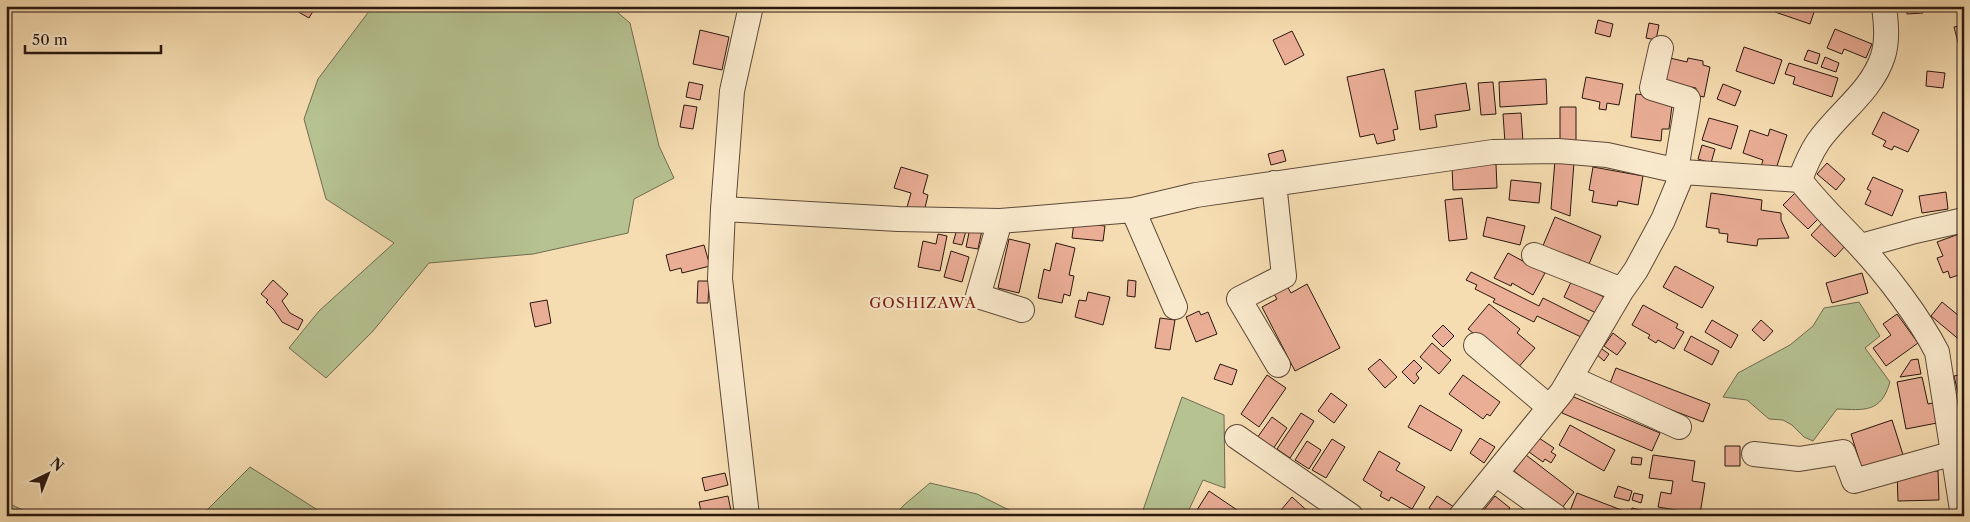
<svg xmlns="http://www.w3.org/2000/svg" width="1970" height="522" viewBox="0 0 1970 522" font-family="'Libre Caslon Text',serif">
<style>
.green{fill:#b6c291;stroke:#706c50}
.building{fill:#eaad96;stroke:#2b170f}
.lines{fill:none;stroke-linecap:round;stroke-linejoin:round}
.minor-casing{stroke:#5e4838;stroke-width:26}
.minor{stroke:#f9e9cc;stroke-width:24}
.labels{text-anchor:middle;stroke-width:4;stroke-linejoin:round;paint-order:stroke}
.quarter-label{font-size:15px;letter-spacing:1px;fill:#7a1f14;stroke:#f9e9cc}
</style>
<rect width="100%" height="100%" fill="#f6ddb1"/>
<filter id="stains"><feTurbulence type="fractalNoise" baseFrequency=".004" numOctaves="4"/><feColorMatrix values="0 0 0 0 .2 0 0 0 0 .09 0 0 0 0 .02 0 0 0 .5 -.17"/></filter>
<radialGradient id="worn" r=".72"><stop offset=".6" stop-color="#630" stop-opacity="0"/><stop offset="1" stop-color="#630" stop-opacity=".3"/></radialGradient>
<path class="green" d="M373,6h237l20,17 29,123 15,32 -40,21 -6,34 -95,21 -104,9 -56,68 -47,47 -37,-30 30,-37 75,-68 -68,-44 -22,-80 14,-40z
M1859,302l21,34 -15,12 25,34c-9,31 -25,28 -53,27l-24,32 -9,-4 -12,-12 -9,-5 -14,-1 -22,-19 -24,-3 15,-24 52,-28 23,-19 11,-18z
M1182,397l42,18 1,73 -22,-8 -17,36h-45z
M250,467l77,49h-126z
M930,483l47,11 44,22h-127l10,-11z
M6,502l29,14h-29z"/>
<path class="building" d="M288,6h28l-7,12z
M1653,6h15l-2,6z
M1777,6h39l-6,18 -35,-12z
M1906,6h16l1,7 -16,1z
M1957,6h7v5h-8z
M1598,20l15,4 -3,13 -15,-4z
M1964,20v46l-10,-39 8,-2 -1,-4z
M1649,23l10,2 -3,15 -10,-2z
M1835,29l37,15 -6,14 -22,-9 -2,5 -15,-6z
M700,30l29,7 -7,33 -29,-6z
M1292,31l12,24 -19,10 -12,-25z
M1744,47l38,13 -8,24 -38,-13z
M1808,50l12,4 -3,10 -13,-4z
M1825,57l14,6 -3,9 -15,-5z
M1670,58l17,4 1,-4 15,3v4l7,2 -6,30 -9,-2 1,-7 -31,-6z
M1789,63l49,15 -6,19 -39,-13 2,-7 -10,-3z
M1384,69l14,60 -5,1 2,10 -18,4 -3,-10 -14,3 -13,-60z
M1927,71l18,2 -2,15 -17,-2z
M1586,77l37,7 -4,21 -12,-2 -1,7 -7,-1 1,-7 -18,-4z
M1546,79l1,25 -47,3 -1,-25z
M689,82l14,3 -3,15 -14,-3z
M1493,82l3,32 -15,1 -3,-32z
M1466,83l4,27 -35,5 2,12 -17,3 -5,-39z
M1723,84l18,7 -6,15 -18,-7z
M1636,94l37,4 -4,31h-7l-1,12 -30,-4z
M684,105l13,2 -4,22 -13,-2z
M1560,107h16v38l-16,-1z
M1883,112l36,18 -11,22 -14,-6 -2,4 -9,-4 3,-5 -14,-7z
M1521,113l2,29 -18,1 -2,-29z
M1709,118l29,8 -7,23 -29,-9z
M1770,129l17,6 -12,37 -14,-5 2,-7 -20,-7 7,-23 18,6z
M1702,145l13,4 -4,14 -13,-4z
M1283,150l3,11 -15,4 -3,-11z
M1555,160l19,2 -4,54 -19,-7z
M1827,163l18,16 -9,11 -19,-16z
M1496,164l1,24 -44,2 -1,-24z
M901,167l27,8 -5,18 5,2 -4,17 -17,-5 4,-14 -17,-5z
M1593,167l50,9 -5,29 -20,-4 -1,5 -25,-4 2,-11 -5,-1z
M1873,177l30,13 -11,26 -27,-12 6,-13 -4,-2z
M1511,180l30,3 -2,20 -30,-3z
M1946,192l2,17 -26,4 -3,-17z
M1711,193l51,7 -1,10 20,3v7l8,18 -31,1 -1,7 -30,-4 1,-8 -9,-1v-4l-13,-2z
M1795,193l25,24 -12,12 -25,-24z
M1462,198l5,41 -18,2 -4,-41z
M1487,217l38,9 -5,19 -37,-9z
M1555,217l46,19 -12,28 -21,-9 -1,3 -25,-10z
M1824,221l24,22 -13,14 -24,-22z
M1074,222l31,4 -2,15 -31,-3z
M970,228l12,2 -4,19 -12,-2z
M957,229l9,2 -4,14 -9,-2z
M938,234l9,2 -7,35 -22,-4 5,-26 13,3z
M1959,234l5,14v25l-14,5 -2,-7 -5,2 -6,-15 6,-2 -6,-14z
M1009,239l21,5 -11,49 -21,-5z
M1056,243l19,5 -6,27 5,1 -4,20 -6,-2 -2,9 -24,-5 6,-29 6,2z
M704,245l6,21 -28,7 -1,-5 -11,3 -4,-16z
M951,251l18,6 -7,25 -18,-5z
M1508,253l37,20 -12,22 -21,-12 -1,3 -17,-8z
M1675,266l39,21 -12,21 -39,-21z
M1471,272l68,34 4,-8 46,23 -8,16 -44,-21 -3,6 -41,-20 2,-3 -20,-10 2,-4 -11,-5z
M1862,273l6,20 -36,10 -6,-20z
M1573,278l10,9 21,10 -8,16 -32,-16z
M273,280l15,14 -6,7 8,12 13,7 -5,10 -16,-8 -8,-12 -8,-8 2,-2 -7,-6z
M1128,280l8,1 -1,16 -8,-1z
M698,281h11l-1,22h-11z
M1286,284l5,9 16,-9 33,64 -45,23 -33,-64 15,-8 -5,-8z
M1088,292l22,5 -7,28 -28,-8 4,-17 7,1z
M547,300l4,23 -16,4 -5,-24z
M1942,302l22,18 -2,22 -31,-26z
M1489,304l31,25 -3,4 18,15 -18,21 -49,-40z
M1643,305l35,19 -2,4 8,4 -10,17 -16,-9 -2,3 -8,-5 2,-3 -18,-10z
M1199,311l2,4 7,-3 9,22 -21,8 -10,-25z
M1897,314l21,29 -32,23 -13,-18 18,-13 -8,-11z
M1160,318l15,2 -5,30 -15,-2z
M1712,320l26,15 -7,13 -26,-16z
M1761,320l12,11 -9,10 -12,-11z
M1443,325l11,11 -11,11 -11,-11z
M1613,333l13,10 -9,12 -13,-9z
M1691,336l28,15 -7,14 -28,-15z
M1432,343l19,17 -12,14 -19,-17z
M1599,347l10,7 -5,7 -9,-8z
M1380,359l17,18 -12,11 -17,-19z
M1918,359l3,15 -21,3 11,-17z
M1414,360l8,8 -6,6 3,4 -5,6 -12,-12z
M1220,364l17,6 -5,15 -18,-6z
M1616,368l94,36 -7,18 -94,-36z
M1964,374v22l-5,1 -5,-21z
M1267,375l19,13 -27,39 -18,-13z
M1463,375l37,27 -10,14 -3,-2 -4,5 -34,-25z
M1922,377l6,27 5,-1 4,20 -31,6 -9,-47z
M1331,393l16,12 -13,18 -16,-12z
M1569,395l91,38 -8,18 -90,-38z
M1420,405l42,25 -11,21 -43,-24z
M1301,413l13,8 -24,37 -13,-9z
M1272,417l15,11 -14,21 -16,-11z
M1892,420l12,38 -41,14 -12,-38z
M1570,425l45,25 -11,21 -45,-26z
M1480,438l15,9 -11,16 -14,-10z
M1539,438l15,10 -3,4 5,3 -5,8 -6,-4 -2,3 -14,-10z
M1332,439l13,8 -19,31 -14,-8z
M1307,441l14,9 -12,19 -14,-9z
M1725,446h15v20h-15z
M1379,451l21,12 -4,7 29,17 -13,22 -21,-12 -2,4 -9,-5 2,-4 -19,-12z
M1526,455l48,37 -12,16 -48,-37z
M1653,455l42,6 -3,20 13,2 -5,31 -42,-7 3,-15 10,2 2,-13 -24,-3z
M1632,457l10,1 -1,7 -10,-1z
M1938,471l1,29 -41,1 -1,-29z
M725,473l3,12 -23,6 -3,-13z
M1618,486l14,5 -3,10 -15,-4z
M1209,491l37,25h-41l-8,-6z
M1577,493l47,18 -2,5h-40l-12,-5z
M1634,493l9,2 -2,8 -9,-3z
M728,496l4,20h-30l-3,-14z
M1437,496l17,11 -5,9h-9l-11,-8z
M1495,496l15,12 -6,8h-25z
M1292,497l21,19h-26l-6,-6z
M1632,508l33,8h-35z"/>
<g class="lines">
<g class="minor-casing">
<path id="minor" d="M1661,48l-9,40 36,11 -12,71
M1800,180c5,-14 10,-26 18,-38 20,-29 54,-51 65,-86 5,-16 3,-33 1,-50
M1274,183l10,93 -45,23 39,66
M723,209l175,10 102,2 133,-11 63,-15 297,-43 65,-1 49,4 76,17 117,8c18,24 40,44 60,66 27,29 59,71 77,106l26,164
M1133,210l42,97
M1000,221l-22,75 44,14
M1861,246l54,-15 49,-11
M1534,255l88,35
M1476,345l73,62
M1571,378l108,49
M1237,437l114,79
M1754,454l45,5 44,-7 11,29 100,-28
M1496,474l59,42
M747,516l-27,-237 3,-70 9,-118 19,-85
M1461,516l101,-124 60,-102 14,-20 27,-50 20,-48"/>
</g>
<use href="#minor" class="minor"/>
</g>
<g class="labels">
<g class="quarter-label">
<text x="923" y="308">GOSHIZAWA</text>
</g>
</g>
<rect width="1970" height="522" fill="none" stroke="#f6ddb1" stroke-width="25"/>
<rect x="8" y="8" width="1955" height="507" fill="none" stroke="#2b170f" stroke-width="2.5"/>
<rect x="12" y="12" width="1945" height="497" fill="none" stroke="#2b170f"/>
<g transform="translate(48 474) rotate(43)" stroke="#f9e9cc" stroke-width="4" paint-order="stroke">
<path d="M0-4L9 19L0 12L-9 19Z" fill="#2b170f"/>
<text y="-8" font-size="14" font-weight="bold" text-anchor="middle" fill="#2b170f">N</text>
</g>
<path d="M25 45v8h136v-8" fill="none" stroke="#2b170f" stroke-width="2.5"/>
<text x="32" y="45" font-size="15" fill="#2b170f" stroke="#f9e9cc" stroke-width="4" paint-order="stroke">50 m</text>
<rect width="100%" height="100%" filter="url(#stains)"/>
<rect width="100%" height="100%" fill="url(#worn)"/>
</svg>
